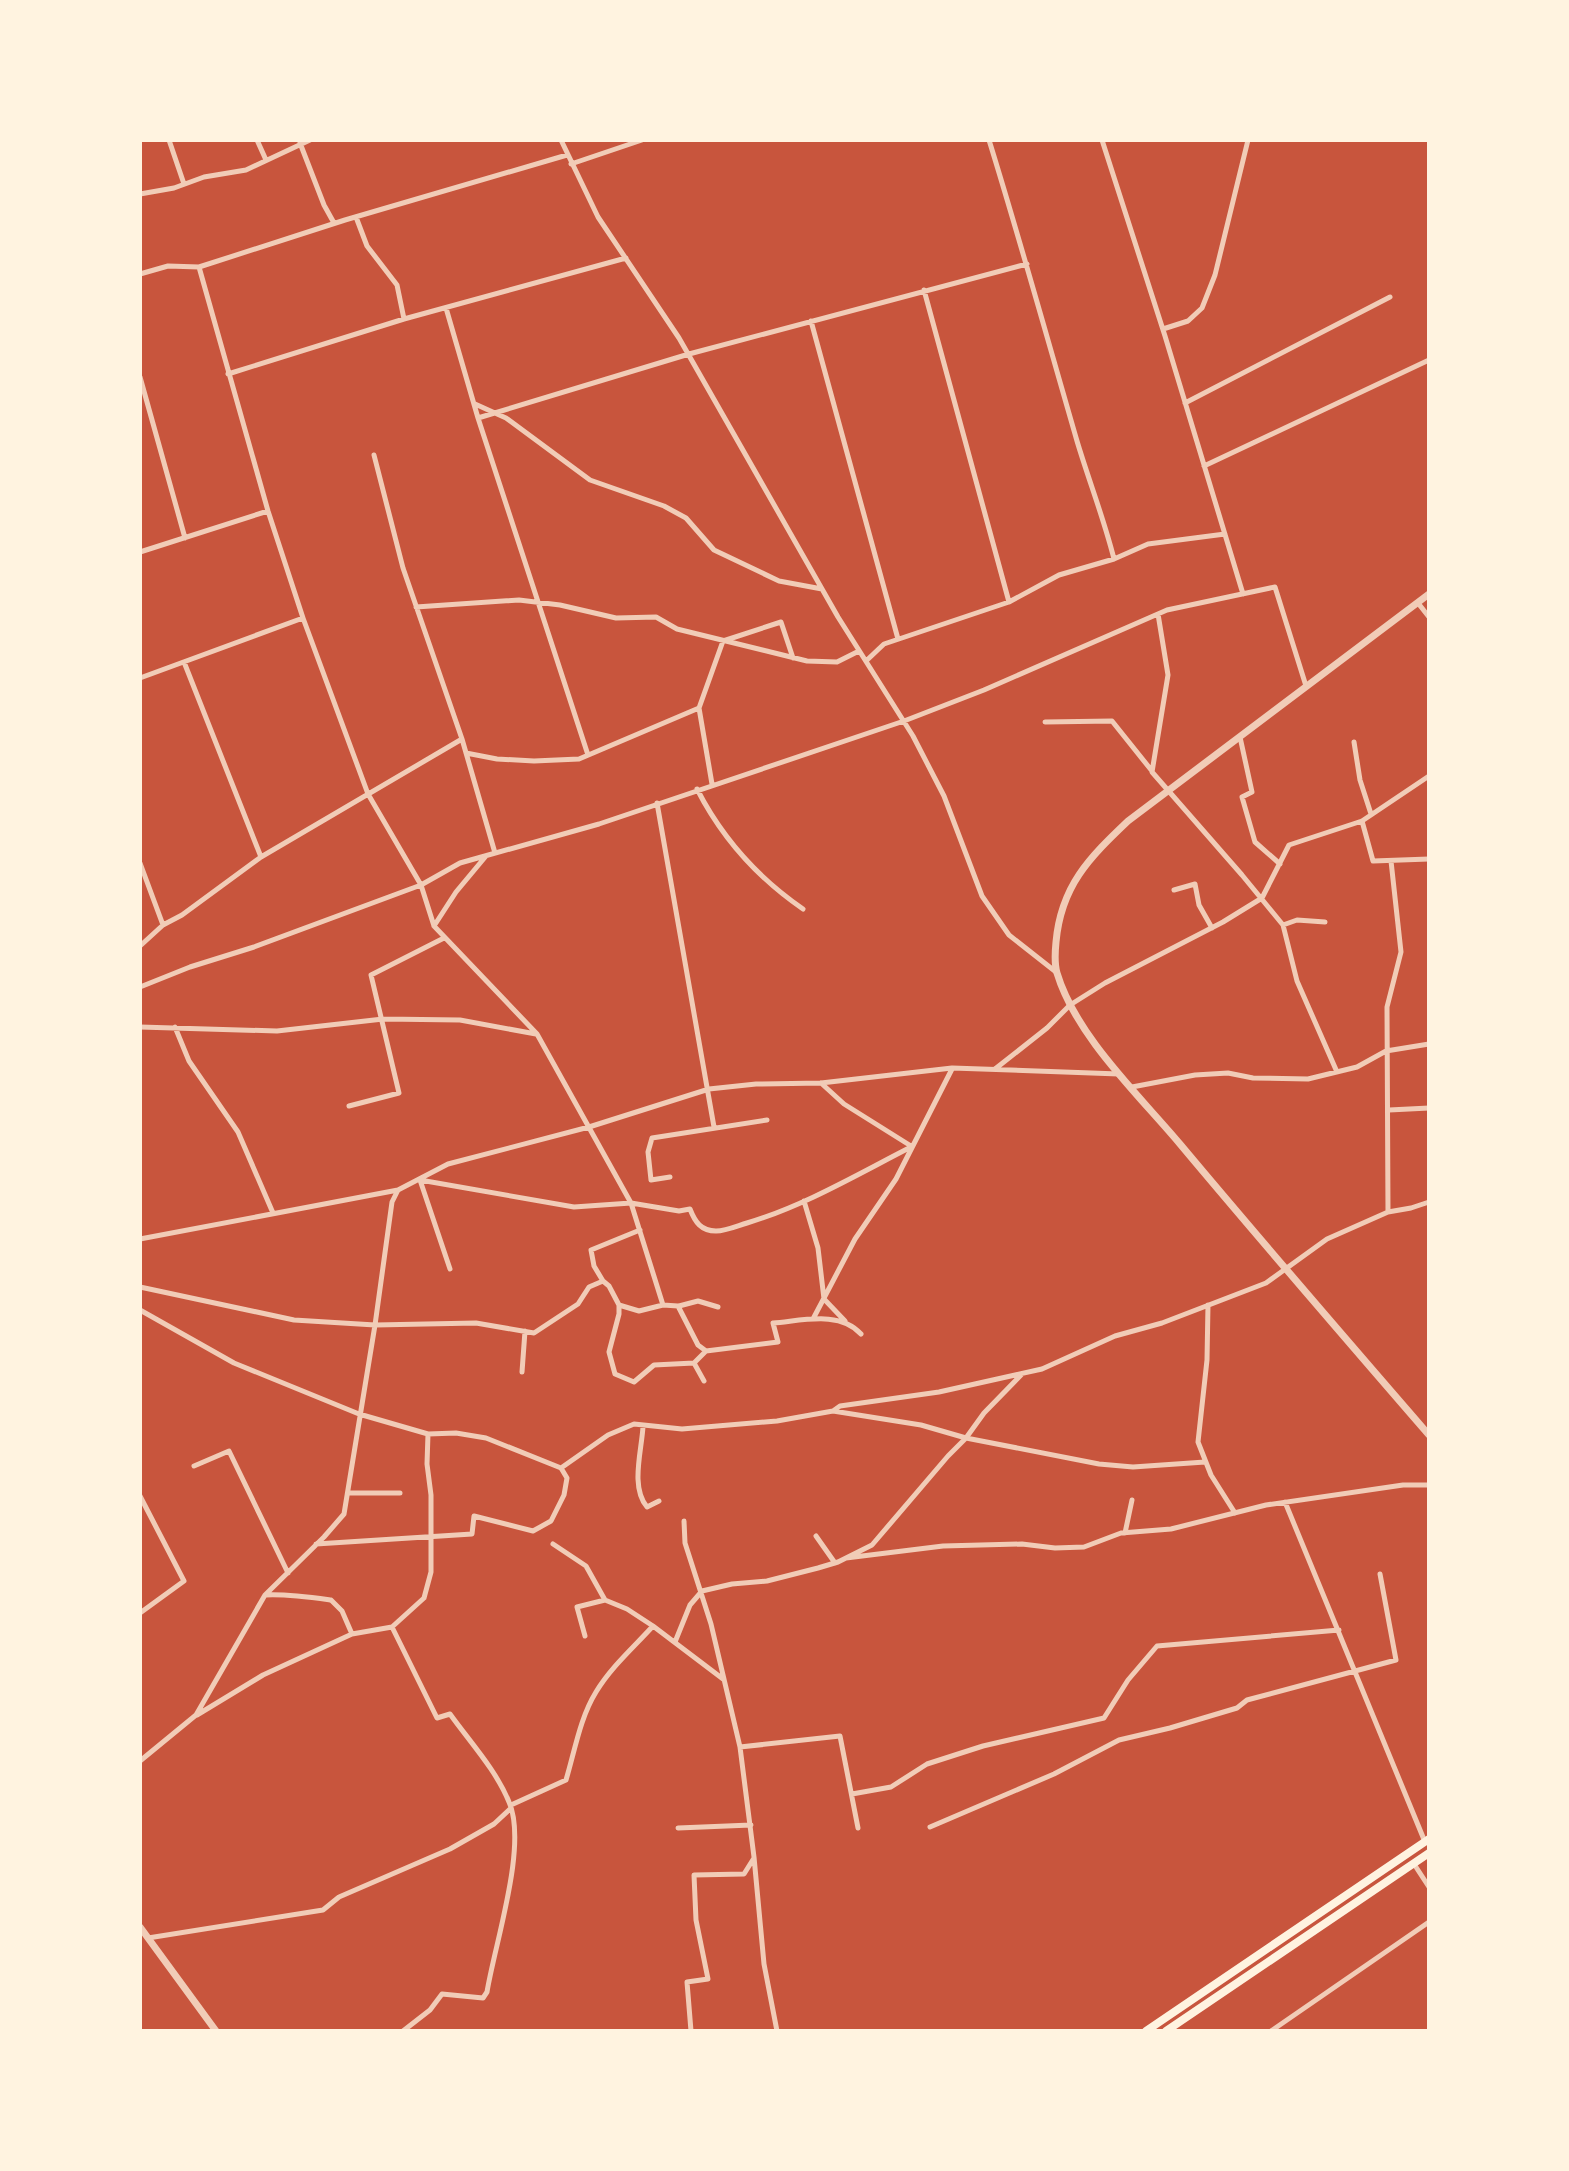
<svg xmlns="http://www.w3.org/2000/svg" width="1569" height="2171" viewBox="0 0 1569 2171" font-family="'Times New Roman',serif">
<style>
.lines{fill:none;stroke-linecap:round;stroke-linejoin:round}
.minor{stroke:#f1ccb7;stroke-width:5}
.tertiary{stroke:#f1ccb7;stroke-width:7}
.secondary{stroke:#fff3e0;stroke-width:8}
</style>
<rect width="100%" height="100%" fill="#c8553d"/>
<g class="lines">
<path class="minor" d="M169,140l15,44
M257,140l9,20
M561,140l37,77 81,121 159,279 75,119 31,60 38,100 27,39 47,37
M989,140c31,100 59,201 88,301 12,40 27,78 37,118
M1102,140l63,196 78,258
M300,143l24,62 10,18
M571,164l71,-24
M140,194l34,-6 30,-11 42,-7 64,-30
M356,217l11,29 30,39 7,34 222,-61
M199,267l69,244 35,107
M140,274l28,-8 31,1 146,-47 222,-65
M924,290l85,312
M446,308l32,110 110,337
M811,321l87,318
M1163,329l25,-8 14,-13 13,-33 33,-135
M228,374l176,-55
M140,377l45,161
M1185,403l205,-106
M475,404l31,14 84,62 74,26 22,12 28,32 65,31 43,8
M478,418l211,-64 338,-90
M374,455l29,113 59,171 33,114
M1204,466l225,-106
M140,552l128,-41
M1418,603l11,14
M416,607l103,-7 41,5 56,13 40,-1 21,12 130,32 30,1 22,-11
M1158,614l10,61 -16,97 90,103 41,50 14,56 40,91
M866,661l18,-17 125,-42 50,-27 55,-16 34,-15 77,-10
M184,662l77,195
M140,678l163,-60 65,176 53,91 13,41 103,108 94,169 32,102
M699,708l13,76
M1045,722l67,-1 40,50
M1240,737l12,55 -10,5 13,45 25,22
M1354,742l6,38 11,34
M466,753l31,6 37,2 45,-2 120,-51 24,-67 58,-19 12,36
M697,789c25,49 61,89 106,120
M657,803l57,324
M1362,821l11,40 56,-2
M140,863l23,62
M1174,890l21,-6 4,21 13,23
M1283,925l14,-5 28,2
M434,926l22,-34 30,-36
M140,946l23,-21 19,-10 79,-58 201,-118
M140,987l50,-20 64,-20 167,-62 39,-22 139,-39 305,-103 80,-31 183,-80 108,-23 31,99
M140,1027l137,4 106,-12 77,1 76,14
M175,1027l14,34 49,71 35,81
M995,1069l52,-41 23,-23 35,-22 118,-61 39,-24 27,-53 73,-24 67,-45
M821,1083l23,21 67,42
M1132,1087l63,-12 33,-2 25,5 55,1 49,-12 29,-16 43,-7
M349,1106l50,-13 -28,-118 73,-37
M1389,1110l40,-2
M670,1177l-19,3 -3,-28 4,-14 115,-18
M804,1201l14,47 6,51 21,22
M1388,1212l-1,-205 14,-55 -10,-91
M640,1230l-49,20 3,16 9,15 6,5 10,19v9l-10,38 6,22 19,8 20,-17 40,-2 12,-12 72,-9 -5,-19c28,-2 67,-13 88,11
M140,1239l258,-49 50,-26 141,-37 120,-38 47,-5 65,-1 131,-15 167,6
M450,1269l-30,-89 154,27 57,-4 48,8 11,-2c5,13 11,22 26,22 10,0 21,-5 31,-8 57,-17 111,-49 164,-76
M140,1287l154,33 81,5 101,-2 58,10 44,-29 11,-17 14,-6
M619,1305l20,6 24,-6 15,1 20,39 8,6
M1208,1305l-1,55 -9,82 13,33 24,38
M679,1306l19,-5 20,6
M140,1310l94,53 125,51 69,20 28,-1 30,5 75,30 6,10 -3,17 -13,26 -18,10 -59,-15 -2,18 -156,10
M813,1319l42,-80 41,-60 56,-110
M694,1363l10,18
M522,1372l3,-41
M833,1411l7,-5 99,-14 103,-23 73,-33 47,-13 104,-40 61,-44 61,-27 23,-4 18,-6
M643,1426c-1,24 -13,61 4,81l12,-6
M194,1466l35,-15 59,122
M561,1468l47,-33 26,-11 48,5 95,-8 56,-10 88,14 45,13 133,26 34,3 72,-5
M348,1493h52
M140,1496l44,85 -44,32
M1285,1502l140,340
M684,1521l1,22 26,81 29,123 14,110 10,107 13,67
M1125,1533l7,-33
M816,1536l19,27
M553,1544l33,22 19,34 22,9 26,17 70,53
M846,1558l97,-12 79,-2 33,4 29,-1 37,-14 50,-4 95,-24 137,-20h26
M266,1595c22,-1 43,2 65,5l11,11 10,23
M392,1627l45,91 13,-4c20,28 46,56 59,88 19,43 -14,141 -22,190l-4,6 -41,-4 -12,16 -27,21
M585,1636l-8,-29 28,-7
M675,1642l15,-37 12,-14 30,-7 35,-3 51,-13 20,-6 34,-17 76,-89 18,-18 18,-25 37,-38
M197,1715l66,-40 89,-41 40,-7 32,-29 7,-26v-77l-4,-31 1,-30
M740,1747l100,-11 18,92
M140,1761l56,-46 69,-120 59,-58 20,-23 31,-189 17,-123 6,-12
M852,1794l39,-7 36,-23 56,-18 121,-28 24,-38 29,-34 182,-16
M511,1805l55,-25c9,-30 14,-62 30,-88 15,-25 38,-45 57,-66
M930,1827l124,-53 65,-34 51,-12 67,-20 10,-8 149,-40 -16,-86
M678,1828l73,-3
M1414,1864l15,23
M148,1938l175,-28 16,-13 111,-48 44,-25 16,-15
M691,2031l-4,-49 21,-3 -12,-59 -2,-45 50,-1 10,-16
M1271,2031l158,-109"/>
<path class="tertiary" d="M1429,594l-301,227c-39,37 -67,65 -72,121 -1,10 -2,21 1,31 19,63 81,121 123,171 82,98 165,194 249,291
M140,1927l76,104"/>
<path class="secondary" d="M1146,2031l283,-192
M1166,2031l263,-178"/>
</g>
<rect width="1569" height="2171" fill="none" stroke="#fff3e0" stroke-width="284"/>
</svg>
